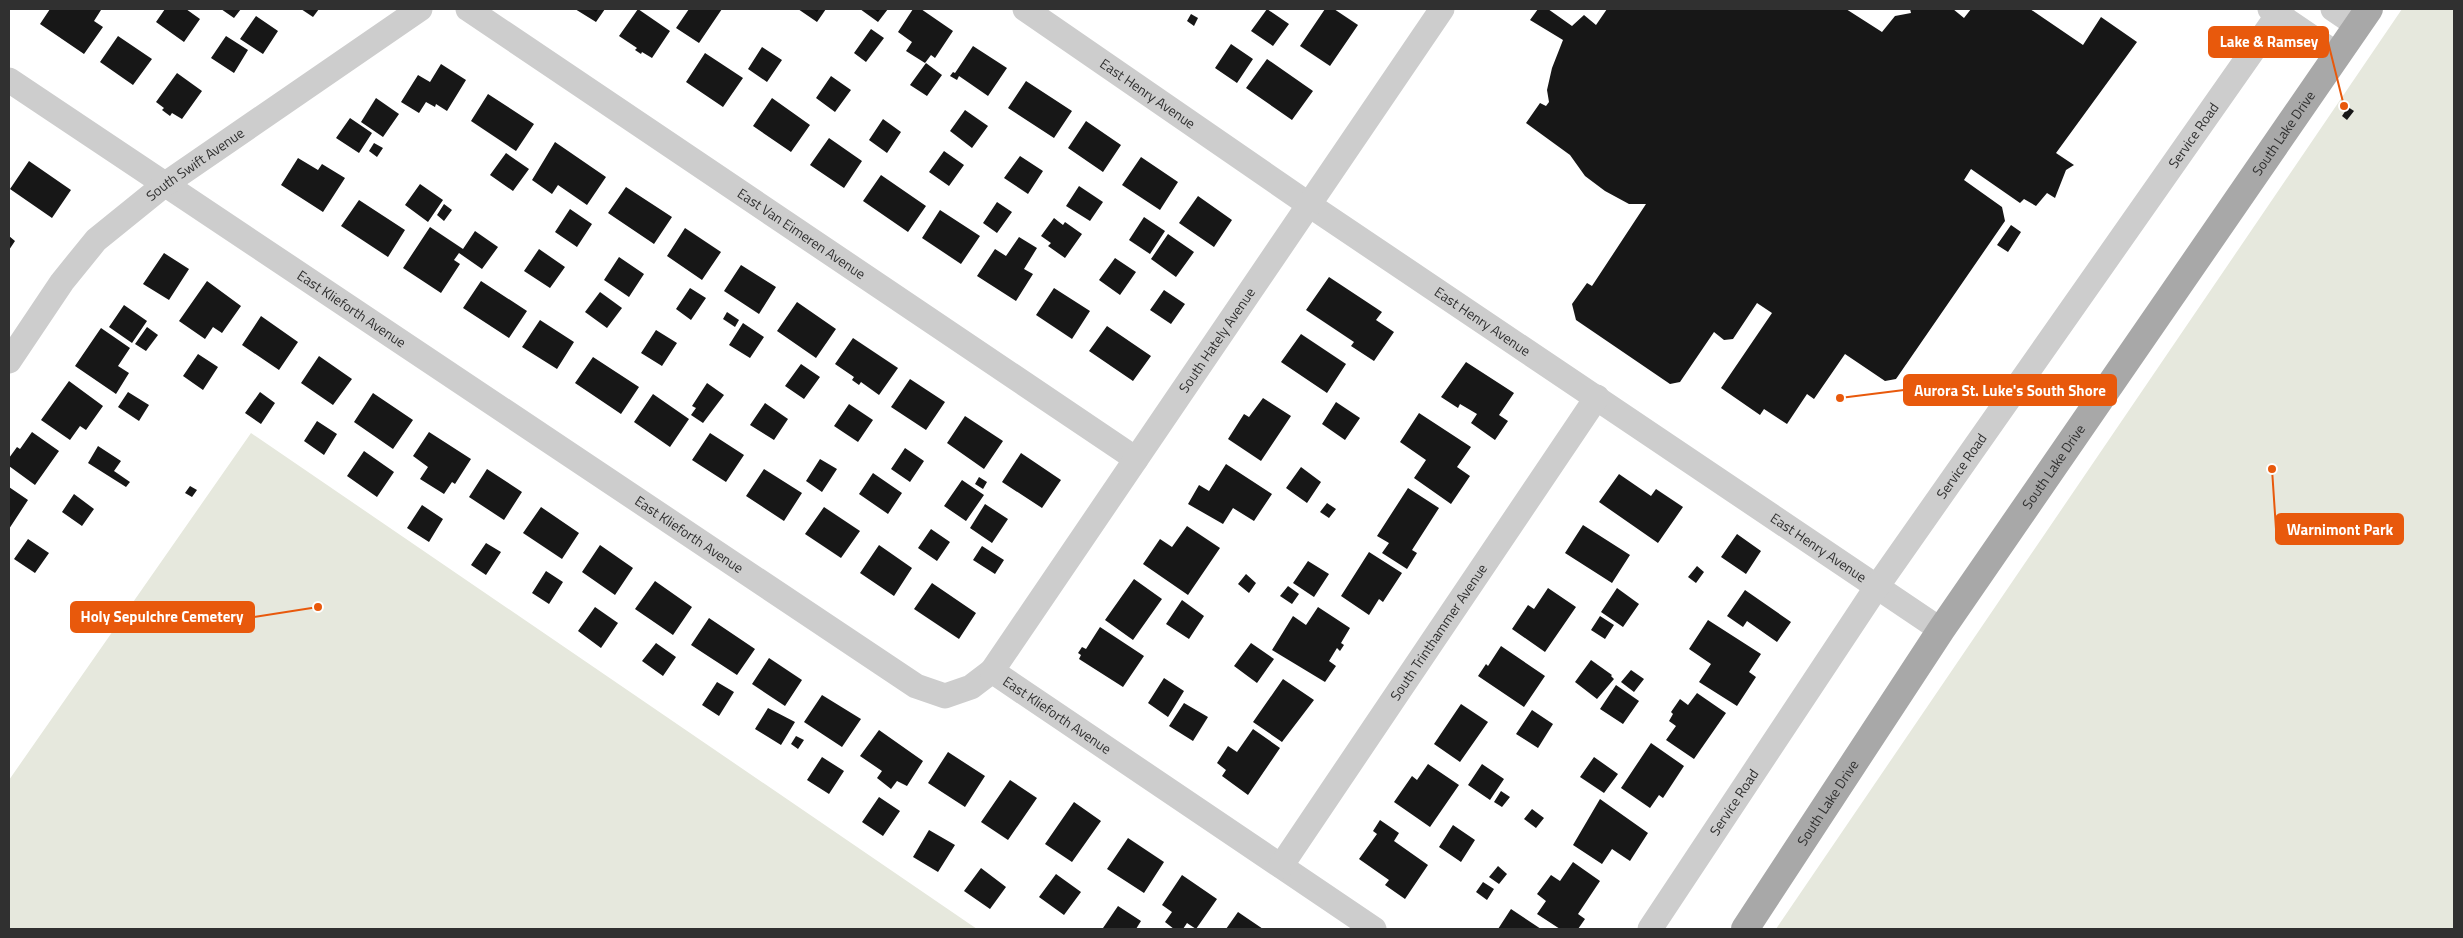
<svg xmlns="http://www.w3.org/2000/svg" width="2463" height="938" viewBox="0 0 2463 938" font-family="'Titillium Web',sans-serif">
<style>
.green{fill:#e6e8dd}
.building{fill:#171717}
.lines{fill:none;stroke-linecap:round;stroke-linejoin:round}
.minor{stroke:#cdcdcd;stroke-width:25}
.major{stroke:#a8a8a8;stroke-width:28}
.labels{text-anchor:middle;stroke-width:5;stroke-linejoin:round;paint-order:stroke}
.street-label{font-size:14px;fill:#303030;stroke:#fff}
.leader{fill:none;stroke:#e8590c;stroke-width:2}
.callout-dot{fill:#e8590c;stroke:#fff;stroke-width:2}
.callout{fill:#e8590c;stroke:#e8590c;stroke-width:2}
.callout-label{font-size:15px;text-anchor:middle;font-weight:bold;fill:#fff}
</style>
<rect width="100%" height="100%" fill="#fff"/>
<path class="green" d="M2402,9h52v920h-678z
M251,433l726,496h-968v-149z"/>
<path class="building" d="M50,9l51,1 -7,11 9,6 -19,27 -44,-30z
M165,9h21l14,10 -16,23 -28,-20z
M221,9h20l-7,9z
M301,9h18l-6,8z
M575,9h30l-9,13z
M638,9l32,22 -18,27 -10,-6 -1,2 -6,-4 2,-2 -18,-12z
M689,9h33l-23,34 -23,-15z
M798,9h28l-9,13z
M860,9h28l-10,13z
M913,9h8l32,22 -18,27 -4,-3 -6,8 -19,-12 6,-9 -14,-10z
M1267,9l22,15 -16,22 -22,-15z
M1325,9h9l24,16 -28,41 -30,-20z
M1538,9h10l24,17 12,-11 12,10 11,-16h239l36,23 13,-16 16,-3 -1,-4h43l11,9 7,-9h59l53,36 18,-28 36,25 -81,111 18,12 -8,5 -11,28 -8,-5 -11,13 -12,-7 -4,4 -49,-34 -7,11 38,27 3,14 -109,158 -11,2 -40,-27 -31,45 -7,-5 -20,30 -23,-15 -4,6 -39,-27 51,-75 -15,-10 -24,36 -9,1 -10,-8 -34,50 -10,2 -94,-64 -4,-16 15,-21 5,3 54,-82h-17l-24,-13 -20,-15 -15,-21 -44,-32 14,-20 6,3 3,-4 -2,-12 5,-22 11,-28 -33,-20z
M1191,14l7,4 -4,8 -7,-5z
M256,16l22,15 -15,23 -23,-15z
M871,29l13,9 -18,24 -12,-9z
M118,36l34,23 -19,26 -33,-23z
M226,36l22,14 -14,23 -23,-15z
M1231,44l22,15 -16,24 -22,-15z
M973,46l34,22 -19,28 -29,-20 -2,4 -7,-4 3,-4 2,1z
M762,47l20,13 -15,22 -19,-13z
M705,53l38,25 -20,29 -37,-25z
M1267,59l46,32 -21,29 -46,-32z
M926,63l16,12 -15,21 -17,-11z
M441,64l25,16 -19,31 -11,-7 -1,3 -9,-5 -7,11 -18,-11 17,-27 12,7z
M177,73l25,18 -20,28 -10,-6 -2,3 -8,-6 2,-2 -8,-6z
M831,76l20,14 -16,22 -19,-14z
M1026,81l46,30 -18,27 -46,-30z
M488,94l46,30 -18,27 -45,-30z
M376,98l23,16 -16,23 -22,-15z
M772,98l38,27 -19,27 -38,-26z
M2348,107l6,4 -7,9 -5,-4z
M965,110l23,16 -16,22 -22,-17z
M350,118l22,15 -13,20 -23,-15z
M883,119l18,13 -14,21 -18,-13z
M1086,121l35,24 -18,27 -35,-24z
M829,138l33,23 -18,27 -34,-23z
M555,142l51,35 -19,28 -29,-20 -6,9 -20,-14z
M374,143l9,5 -6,9 -8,-6z
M944,151l20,14 -15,21 -20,-14z
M506,153l23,16 -16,22 -23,-16z
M1020,156l23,15 -15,23 -24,-16z
M1141,157l37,25 -18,28 -38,-25z
M298,158l20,12 4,-6 23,14 -22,34 -42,-27z
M29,161l42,29 -19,28 -42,-29z
M881,175l45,31 -18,26 -45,-31z
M420,184l23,16 -15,22 -23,-17z
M1079,186l24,16 -13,19 -24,-15z
M626,187l46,30 -18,27 -46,-31z
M1198,196l34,24 -18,27 -35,-24z
M359,200l46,30 -17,27 -47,-31z
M997,202l15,10 -15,21 -14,-10z
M444,204l8,6 -8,11 -7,-6z
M570,209l22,15 -15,23 -22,-15z
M940,210l40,26 -19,28 -39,-26z
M1144,217l21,14 -15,23 -21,-14z
M1054,218l9,7 2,-3 17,12 -17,24 -17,-12 3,-3 -10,-7z
M2011,225l10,7 -13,20 -11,-7z
M430,227l33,22 12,-18 23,16 -16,22 -23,-16 -5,7 6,4 -19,29 -38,-25z
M685,228l36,24 -19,28 -35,-24z
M1168,234l26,18 -18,25 -25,-18z
M9,236l6,5 -6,9z
M1019,237l18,11 -13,21 9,5 -17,27 -39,-25 18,-27 11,7z
M539,249l26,18 -15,21 -26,-17z
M164,253l25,16 -20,31 -26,-16z
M619,257l25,17 -15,23 -25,-17z
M1115,258l21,14 -16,23 -21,-15z
M741,265l35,22 -17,27 -35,-23z
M1329,277l53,35 -6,8 18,12 -20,29 -23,-15 3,-4 -48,-32z
M207,281l34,25 -19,27 -9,-6 -8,12 -26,-18z
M481,281l46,30 -18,27 -46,-30z
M690,288l16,10 -15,22 -15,-11z
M1054,288l36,23 -18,28 -36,-24z
M1164,290l21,14 -14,20 -21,-14z
M600,292l22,16 -15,20 -22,-16z
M797,302l39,27 -20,29 -39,-27z
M124,305l23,16 -15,22 -23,-16z
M727,312l12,8 -4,7 -12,-8z
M261,316l37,26 -19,28 -37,-25z
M540,320l34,22 -17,27 -35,-22z
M743,323l21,14 -14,21 -21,-13z
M1107,326l44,30 -18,25 -44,-30z
M147,327l11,8 -12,16 -11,-7z
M101,328l29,20 -12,18 11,7 -13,21 -41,-28z
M656,330l21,13 -15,23 -21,-13z
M1301,334l45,30 -19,29 -46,-31z
M853,338l45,30 -19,27 -18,-13 -2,3 -7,-5 2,-3 -19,-13z
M198,354l20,13 -15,23 -20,-14z
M319,356l33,23 -19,26 -32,-22z
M593,357l46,30 -18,27 -46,-31z
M1466,362l48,31 -15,22 9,6 -13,19 -24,-17 6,-9 -17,-10 -2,4 -17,-11z
M801,364l19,13 -16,22 -19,-13z
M910,379l35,23 -19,28 -35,-23z
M69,381l34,25 -17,24 -6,-4 -10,14 -29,-20z
M707,383l17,12 -21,28 -12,-8 5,-7 -4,-2z
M128,392l21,13 -10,16 -21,-14z
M260,392l15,11 -14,21 -16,-11z
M373,393l40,27 -20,29 -39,-27z
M653,394l36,25 -19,28 -36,-25z
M1263,398l28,18 -30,45 -33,-22 16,-25 5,3z
M1336,402l24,16 -15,22 -23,-16z
M765,403l23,16 -14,21 -24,-15z
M849,404l24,16 -15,22 -24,-16z
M1419,413l52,34 -14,20 13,9 -19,28 -37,-26 12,-18 -26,-18z
M965,416l38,25 -19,28 -37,-26z
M317,421l20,13 -13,21 -20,-14z
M32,432l27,19 -24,34 -26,-19v-8l8,-11 3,2z
M429,432l42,27 -16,25 -3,-2 -8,12 -24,-15 8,-12 -15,-11z
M710,433l34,22 -18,27 -34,-22z
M98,446l23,15 -7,10 16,11 -4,5 -38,-24z
M905,448l19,13 -14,21 -19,-13z
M364,451l30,21 -17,25 -30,-21z
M1021,453l40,27 -19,28 -40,-26z
M820,459l17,10 -15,23 -16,-11z
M1226,464l46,30 -18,27 -21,-13 -10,16 -35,-20 11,-19 10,6z
M1301,467l20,15 -14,21 -21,-15z
M487,469l35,23 -18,28 -35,-23z
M764,469l38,24 -18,28 -38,-25z
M873,473l29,20 -14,21 -29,-20z
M1619,474l32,22 5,-7 27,18 -25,36 -59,-41z
M979,477l8,5 -4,7 -8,-5z
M962,480l22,15 -18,26 -22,-15z
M190,486l7,4 -5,7 -7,-4z
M9,487l19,13 -19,29z
M1408,488l31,20 -27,42 5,3 -10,16 -25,-16 7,-10 -12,-7z
M74,494l20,15 -12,17 -20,-14z
M1327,503l9,6 -7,9 -9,-6z
M985,504l23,15 -16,24 -22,-15z
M422,505l21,14 -14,23 -22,-14z
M541,507l38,26 -17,26 -39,-26z
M824,507l36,24 -19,27 -36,-24z
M1583,525l47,30 -18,28 -47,-30z
M1187,526l33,22 -32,47 -45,-31 17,-25 12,8z
M931,529l19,13 -13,19 -19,-13z
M1737,534l24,17 -15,23 -25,-17z
M28,539l21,14 -14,20 -21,-14z
M486,543l15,9 -15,23 -15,-10z
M600,545l33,23 -18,27 -33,-23z
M879,545l33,23 -18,28 -34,-23z
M982,546l22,14 -9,14 -22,-14z
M1369,552l33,21 -19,29 -4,-3 -10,16 -28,-19z
M1308,561l21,13 -15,23 -21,-14z
M1697,566l7,6 -8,11 -8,-6z
M546,571l17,11 -14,22 -17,-11z
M1246,574l10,9 -7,10 -11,-9z
M1134,579l28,20 -29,41 -28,-20z
M655,581l37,26 -19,28 -38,-26z
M932,583l44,30 -17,26 -45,-30z
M1288,586l11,8 -7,10 -12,-8z
M1548,588l28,19 -31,45 -33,-23 16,-24 6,4z
M1617,588l22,16 -16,23 -22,-15z
M1745,590l46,32 -14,20 -30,-21 -4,6 -16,-11z
M1182,600l22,16 -15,23 -23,-15z
M595,607l23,16 -17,25 -23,-17z
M1318,607l32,21 -9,15 3,2 -4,6 -3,-3 -8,13 7,5 -11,16 -53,-32 21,-34 13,9z
M1600,616l14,9 -9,14 -14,-9z
M709,618l46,31 -18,26 -46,-30z
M1708,620l53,34 -12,18 7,5 -19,29 -38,-24 12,-18 -22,-15z
M1100,627l44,29 -21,31 -44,-28 2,-4 -3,-2 4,-6 4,2z
M656,643l20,14 -13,19 -21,-15z
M1251,643l23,16 -17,24 -23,-17z
M1501,646l44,30 -21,31 -46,-31 8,-12 2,2z
M769,658l33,22 -17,26 -33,-22z
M1591,660l21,15 -1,1 3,3 -17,20 -22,-17z
M1631,670l13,9 -10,13 -13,-10z
M1164,678l20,13 -16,26 -20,-14z
M1283,679l31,21 -32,42 -29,-20z
M717,682l17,10 -15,24 -17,-11z
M1616,685l23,16 -16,23 -23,-15z
M1697,693l29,20 -32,46 -28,-19 10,-14 -7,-5 4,-7 -2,-2 9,-13 8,6z
M822,695l39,24 -19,28 -38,-25z
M1184,703l24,14 -15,24 -24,-15z
M1461,704l27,18 -28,40 -26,-18z
M768,708l27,14 -14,23 -26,-16z
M1532,710l21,14 -15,24 -22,-14z
M1253,729l27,19 -32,47 -26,-19 4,-6 -9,-7 11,-17 9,6z
M879,730l44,31 -16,25 -10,-5 -6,8 -14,-11 5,-7 -22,-15z
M796,736l8,4 -6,9 -7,-5z
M1651,743l33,23 -21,32 -4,-3 -9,13 -29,-20z
M948,752l37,24 -20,31 -37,-24z
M822,757l22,14 -15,23 -22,-14z
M1594,757l24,17 -14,19 -24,-16z
M1428,764l31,21 -29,42 -36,-25 18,-26 5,4z
M1482,764l22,15 -14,21 -22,-15z
M1010,780l27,18 -29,42 -27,-18z
M1501,791l9,6 -8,10 -8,-5z
M879,797l21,14 -17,25 -21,-14z
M1600,799l48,34 -18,28 -18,-12 -10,15 -29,-19z
M1074,802l27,19 -29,41 -27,-18z
M1532,809l12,9 -8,10 -12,-9z
M1380,820l19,13 -5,8 34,24 -23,34 -20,-14 4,-5 -30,-21 18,-25 -4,-3z
M1453,825l22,15 -14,22 -22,-15z
M929,830l26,15 -17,27 -25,-15z
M1128,838l36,24 -20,31 -37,-24z
M1573,862l27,19 -22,33 7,5 -7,10h-18l-23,-15 9,-13 -9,-7 14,-19 9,6z
M1498,866l9,8 -8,10 -10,-7z
M981,868l25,19 -16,22 -26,-18z
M1056,874l25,18 -17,23 -25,-18z
M1182,875l35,24 -21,30 -9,-6 -4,6h-9l-9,-7 7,-10 -10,-7z
M1483,882l11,7 -7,11 -11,-8z
M1118,906l23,15 -5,8 -33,-1z
M1511,909l30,20h-43z
M1238,912l25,17h-37z"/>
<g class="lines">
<g class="minor">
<path id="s1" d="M468,9l668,450"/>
<path id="s2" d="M1025,9l283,195 633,426"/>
<path d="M2270,9l68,46"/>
<path d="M2333,9l25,17"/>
<path id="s3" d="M9,80l907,606 29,10 26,-9 21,-16 382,258"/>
<path id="s4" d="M9,361l53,-79 34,-42 68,-55 256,-176"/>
<path id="s5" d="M992,671l450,-662"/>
<path id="s6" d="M1281,866l316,-469"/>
<path id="s7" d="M1650,929l226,-341 406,-579"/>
</g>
<path class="major" id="s8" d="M1745,929l196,-299 428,-621"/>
</g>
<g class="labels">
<g class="street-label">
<text dy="5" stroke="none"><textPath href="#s2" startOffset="149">East Henry Avenue</textPath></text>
<text dy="5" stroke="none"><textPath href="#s8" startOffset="961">South Lake Drive</textPath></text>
<text dy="5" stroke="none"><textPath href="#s7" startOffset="962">Service Road</textPath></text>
<text dy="5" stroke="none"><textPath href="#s4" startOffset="274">South Swift Avenue</textPath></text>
<text dy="5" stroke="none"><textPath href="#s1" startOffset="402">East Van Eimeren Avenue</textPath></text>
<text dy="5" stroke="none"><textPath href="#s3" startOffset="412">East Klieforth Avenue</textPath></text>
<text dy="5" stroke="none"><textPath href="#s2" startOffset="554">East Henry Avenue</textPath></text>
<text dy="5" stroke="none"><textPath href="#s5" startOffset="400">South Hately Avenue</textPath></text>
<text dy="5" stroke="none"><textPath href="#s7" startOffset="558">Service Road</textPath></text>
<text dy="5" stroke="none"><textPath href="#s8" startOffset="556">South Lake Drive</textPath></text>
<text dy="5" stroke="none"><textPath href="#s3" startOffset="818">East Klieforth Avenue</textPath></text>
<text dy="5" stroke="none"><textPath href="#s2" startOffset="959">East Henry Avenue</textPath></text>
<text dy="5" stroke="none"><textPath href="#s6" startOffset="282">South Trinthammer Avenue</textPath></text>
<text dy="5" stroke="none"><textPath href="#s3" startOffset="1254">East Klieforth Avenue</textPath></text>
<text dy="5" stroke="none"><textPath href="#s7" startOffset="152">Service Road</textPath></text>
<text dy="5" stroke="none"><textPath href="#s8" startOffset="151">South Lake Drive</textPath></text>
</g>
</g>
<path class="leader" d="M2344 106L2328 42M1840 398L1904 390M2272 469L2276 529M318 607L254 617"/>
<g class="callout-dot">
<circle cx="2344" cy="106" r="5"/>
<circle cx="1840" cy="398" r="5"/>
<circle cx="2272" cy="469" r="5"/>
<circle cx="318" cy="607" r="5"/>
</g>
<g class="callout">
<rect x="2209" y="27" width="119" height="30" rx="5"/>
<rect x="1904" y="375" width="212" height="30" rx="5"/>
<rect x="2276" y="514" width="127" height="30" rx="5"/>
<rect x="71" y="602" width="183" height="30" rx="5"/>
</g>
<g class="callout-label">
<text x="2269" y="47">Lake &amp; Ramsey</text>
<text x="2010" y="396">Aurora St. Luke's South Shore</text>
<text x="2340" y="535">Warnimont Park</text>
<text x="162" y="622">Holy Sepulchre Cemetery</text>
</g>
<rect width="2463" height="938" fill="none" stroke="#303030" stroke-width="20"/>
</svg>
